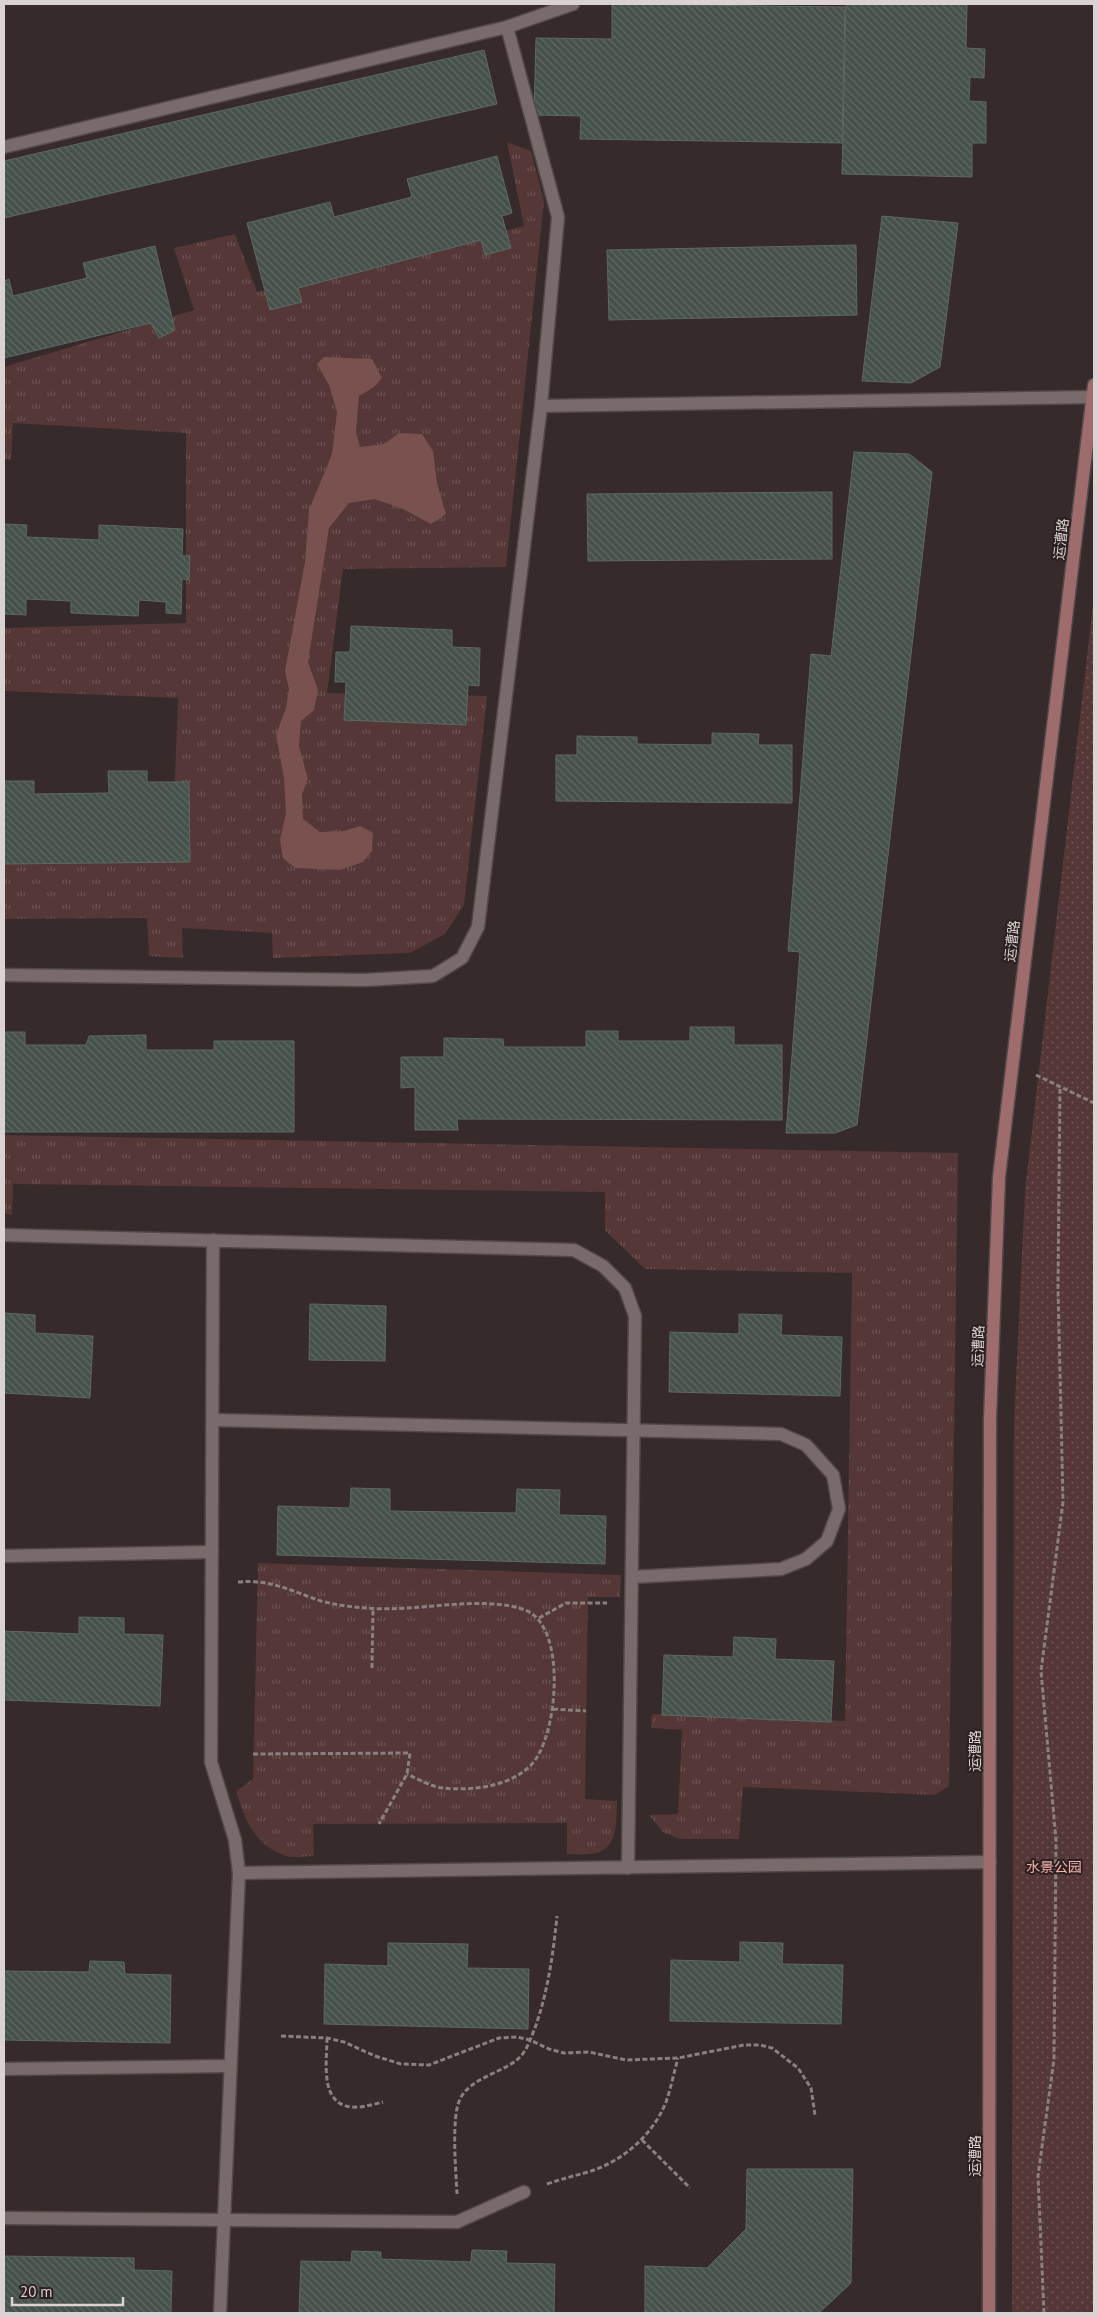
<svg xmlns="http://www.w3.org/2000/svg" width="1098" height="2317" viewBox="0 0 1098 2317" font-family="'PT Sans','Noto Sans SC',sans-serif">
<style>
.grass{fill:url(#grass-tufts)}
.park{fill:url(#park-dots)}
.water{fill:#79514f}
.building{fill:url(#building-back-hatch);stroke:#5d6962}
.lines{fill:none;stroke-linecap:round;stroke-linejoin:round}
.lane-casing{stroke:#524948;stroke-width:15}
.street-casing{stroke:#524948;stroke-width:15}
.secondary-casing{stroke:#524948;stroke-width:15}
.path{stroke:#89807f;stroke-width:3;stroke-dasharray:5 2.5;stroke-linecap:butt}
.lane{stroke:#796b6b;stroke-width:12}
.street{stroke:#796b6b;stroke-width:12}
.secondary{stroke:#9e6c6c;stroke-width:12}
.labels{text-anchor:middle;stroke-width:4;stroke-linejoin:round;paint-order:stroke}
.street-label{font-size:14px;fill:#dad3d2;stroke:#2c2120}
.park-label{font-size:14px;fill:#f6afab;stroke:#2c2120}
</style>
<defs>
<pattern id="grass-tufts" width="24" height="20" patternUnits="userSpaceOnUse" patternTransform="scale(1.25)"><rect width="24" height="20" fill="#543736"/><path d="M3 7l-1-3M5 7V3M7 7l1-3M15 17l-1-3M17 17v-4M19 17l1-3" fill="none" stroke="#6c5352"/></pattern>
<pattern id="park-dots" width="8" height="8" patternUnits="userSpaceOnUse" patternTransform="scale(1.25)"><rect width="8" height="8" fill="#543736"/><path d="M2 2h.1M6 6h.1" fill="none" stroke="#6c5352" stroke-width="1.8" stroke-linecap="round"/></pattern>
<pattern id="building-back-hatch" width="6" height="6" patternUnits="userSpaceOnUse" patternTransform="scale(1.25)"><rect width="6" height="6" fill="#46514b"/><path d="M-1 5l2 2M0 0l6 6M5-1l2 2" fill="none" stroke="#606964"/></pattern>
</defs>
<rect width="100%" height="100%" fill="#362a2a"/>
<path class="grass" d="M507,142l24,9 13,50 -38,366 -163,2 -16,124 160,3 -23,209 -19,29 -35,19 -137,5 -1,-25 -90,-5 1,30 -34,-2 -2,-38 -143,1v-71l168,8 6,-158 -174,-7v-63l182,-5v-190l-173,-10 -2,37 -7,-1v-92l190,-57 -20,-62 61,-14 22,58 267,-66z
M4,1135l954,18 -9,633 -14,9 -192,-8 -4,52h-59l-17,-7 -14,-17 29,-1 4,-84 -31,-2 1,-14 193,7 7,-448 -207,-4 -40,-39v-38l-592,-8 -1,31 -8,-2z
M258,1563l363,12 -1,22h-32l-3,202 32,2c-1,19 2,46 -21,52 -9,2 -20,1 -29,1v-31l-254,1 1,32c-9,0 -23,3 -31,-1 -30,-12 -38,-36 -47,-64l17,-12z"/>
<path class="park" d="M1094,596v1717h-82l2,-892 11,-230z"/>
<path class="water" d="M324,357l48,2 10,19 -8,9 -15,9 -3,36 4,15 24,-3 15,-11 23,1 11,17 4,32 9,31 -15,10 -28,-15 -28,-10 -26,4 -20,25 -21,134 10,28 -4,20 -13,11 -2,25 9,33 -6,15 1,25 17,13 24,-1 16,-5 13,7 -1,18 -9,11 -23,8 -45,-2 -12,-10 -3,-18 6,-27 -2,-35 -8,-43 10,-27 3,-19 -4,-18 20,-109 4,-52 23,-56 5,-42 -8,-27 -12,-21z"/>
<path class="building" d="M612,4l233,3 -3,136 -262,-4 1,-23 -47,-1 2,-77 76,1z
M846,4h121l-1,44 19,1 -1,29 -14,-1 -1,24 17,1v41h-14v34l-130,-3z
M484,50l13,54 -493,114v-57z
M497,156l15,57 -10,3 9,32 -26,7 -4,-15 -183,48 4,14 -32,8 -23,-87 83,-21 4,15 78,-20 -5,-18z
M882,216l76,7 -18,144 -29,16 -49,-2z
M856,245l1,70 -248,5 -2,-70z
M155,246l20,84 -16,8 -8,-15 -147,35v-77l5,-2 4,17 74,-18 -4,-15z
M854,452l55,2 23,18 -75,653 -22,8h-49l14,-181 -12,-1 23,-297 20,2z
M832,492v67l-244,2 -1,-67z
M4,524l23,1 -1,12 73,3v-15l84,4 -1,27h8l-1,24 -7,-1 -1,35 -15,-1v-11l-27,-2 -1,16 -67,-3v-12l-45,-2v16l-22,-1z
M351,626l101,4v17l28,1 -1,38 -11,-1 -2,40 -122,-5 2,-38h-11l1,-30h14z
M712,733l47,1 -1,11h34v58l-236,-2v-46h21v-19l60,1v7l75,1z
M108,771h39v11h42l1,80 -186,2v-83h30v13l75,-1z
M690,1027h44v18h48v75l-325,-1 1,11h-43v-43l-14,1v-31h43v-19l59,1 1,8h82v-16h32v10h72z
M4,1032h21v13h61l3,-9 57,-1v15h68v-9h80v91h-290z
M310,1304l76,2 -1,55 -76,-1z
M4,1313l31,2v18l58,3 -3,62 -86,-5z
M739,1314l43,1 -1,20 61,2 -2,59 -171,-4 1,-60 69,2z
M351,1488l39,1v22l126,2 1,-24 43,1 -1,25 47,1 -1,48 -328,-9 1,-49 72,2z
M79,1617l45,1v16l39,1 -3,71 -156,-6v-69l75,3z
M734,1637l42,2 -1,20 59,2 -3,61 -169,-7 2,-60 69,2z
M740,1942l43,1 -1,21 61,1 -2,59 -171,-3 1,-61 69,2z
M388,1943l80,1 -1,24 62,1 -1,60 -204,-5 1,-60 63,2z
M90,1961l34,1 1,12 46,1 -1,68 -166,-3v-69l85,1z
M747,2169h106l-2,114 -32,30h-174v-47l62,2 39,-39z
M472,2250l35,1 -1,12 49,1 -1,49h-255l2,-52 50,1 1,-11 29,1v7l90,3z
M4,2256l130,2v12l38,1 -1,42h-167z"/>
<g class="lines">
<g class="lane-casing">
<path id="lane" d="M213,1420l568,14 25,11 27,30 6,34 -12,32 -21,18 -25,10 -149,8
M4,1556l208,-4
M4,2069l226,-3
M4,2218l453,4 67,-30"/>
</g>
<g class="street-casing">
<path id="street" d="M4,147l503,-120 66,-23
M541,406l552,-9
M4,975l361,5 68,-4 29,-18 16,-31 63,-521 17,-189 -51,-190
M4,1235l570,15 29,16 22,22 10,28 -7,552
M213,1240l-2,522 24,78 4,33 -19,440
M239,1873l751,-11"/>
</g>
<g class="secondary-casing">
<path id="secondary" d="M989,2313l1,-894 9,-242 95,-792"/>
</g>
<path class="path" d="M1036,1075l58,28
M238,1582c33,-3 53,9 83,19 15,4 30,6 45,7 49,5 114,-14 159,2 43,16 33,128 6,155 -22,22 -59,26 -89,23 -12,-2 -24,-9 -35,-14
M539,1618l27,-15h41
M372,1668l1,-59
M553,1709l33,2
M253,1754l157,-1 -3,21 -28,50
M281,2036l46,2 17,4 31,14 26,8 28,1 70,-27 18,-1 13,3 19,9 15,4 25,-1 37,8 52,-2 66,-13h16l12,3 26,20 13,20 4,27
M327,2038c0,24 -8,66 25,69 10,1 22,-3 31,-5
M642,2140l48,48
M547,2184c14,-5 27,-8 41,-12 34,-10 65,-37 78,-70 5,-14 8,-30 12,-44
M457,2194c-1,-22 -6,-77 3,-95 11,-22 43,-26 59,-41 8,-7 12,-21 16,-30 13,-37 18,-73 22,-112
M1044,2313l-6,-137 16,-117 2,-219 -15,-169 22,-169 -5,-214 2,-201"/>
<use href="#lane" class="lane"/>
<use href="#street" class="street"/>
<use href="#secondary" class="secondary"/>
</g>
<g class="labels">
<g class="street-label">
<text transform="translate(1061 539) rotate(-83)" y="5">运漕路</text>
<text transform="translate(1012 941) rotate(-83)" y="5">运漕路</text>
<text transform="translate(978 1346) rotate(-88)" y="5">运漕路</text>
<text transform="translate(975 1751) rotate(-90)" y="5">运漕路</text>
<text transform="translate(975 2156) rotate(-90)" y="5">运漕路</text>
</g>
<g class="park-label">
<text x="1054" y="1872">水景公园</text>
</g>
</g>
<rect width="1098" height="2317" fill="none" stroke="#dad3d2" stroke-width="10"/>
<path d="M12 2297v8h111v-8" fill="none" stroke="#dad3d2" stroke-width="2.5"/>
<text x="20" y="2297" font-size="15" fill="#dad3d2" stroke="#2c2120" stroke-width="4" paint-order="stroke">20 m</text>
</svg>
